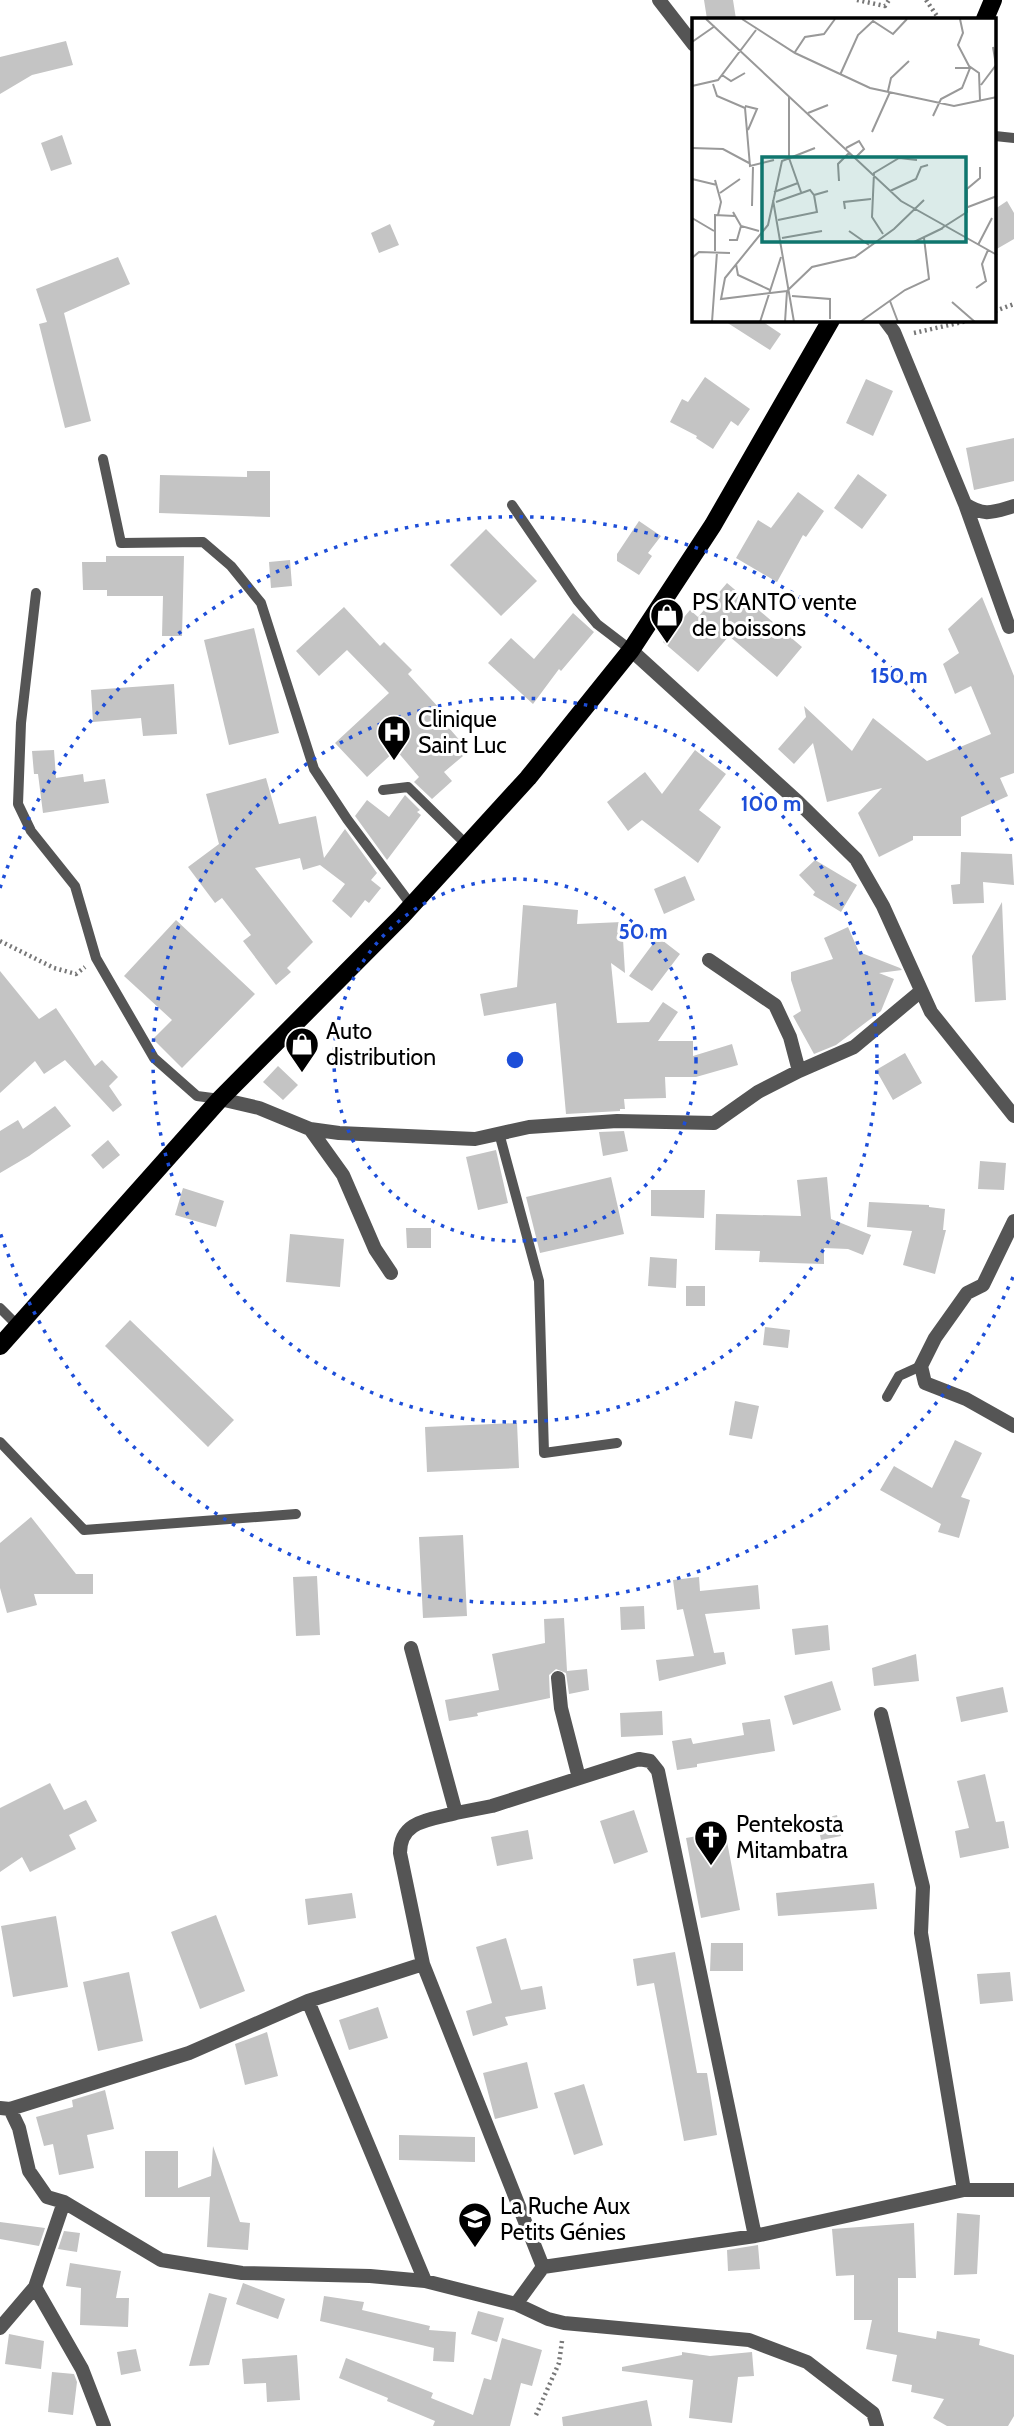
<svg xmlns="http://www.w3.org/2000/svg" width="1014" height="2426" viewBox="0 0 1014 2426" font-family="Cabin,sans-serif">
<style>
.building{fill:#c4c4c4}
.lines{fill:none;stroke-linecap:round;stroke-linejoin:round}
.path{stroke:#777;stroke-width:4.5;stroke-dasharray:2 3.5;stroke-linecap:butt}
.lane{stroke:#555;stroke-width:10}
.street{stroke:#555;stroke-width:14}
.primary{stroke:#000;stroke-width:18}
.ring{fill:none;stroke:#1d4ed8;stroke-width:3.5;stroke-dasharray:3.5 7}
.labels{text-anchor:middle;stroke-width:6;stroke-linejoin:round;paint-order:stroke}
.poi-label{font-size:23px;fill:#000;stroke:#fff;text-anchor:start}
.inset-road{fill:none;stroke:#999;stroke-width:2}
.view{fill:#0f766e;fill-opacity:0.15;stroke:#0f766e;stroke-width:3.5}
.inset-edge{fill:none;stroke:#000;stroke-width:3.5}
.centre{fill:#1d4ed8;stroke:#fff;stroke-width:3.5}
.ring-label{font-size:21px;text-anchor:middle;font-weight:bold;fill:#1d4ed8;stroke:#fff;stroke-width:6;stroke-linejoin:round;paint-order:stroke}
</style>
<rect width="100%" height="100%" fill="#fff"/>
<path class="building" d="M704,0h29l3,19h-29z
M66,41l7,24 -41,10 -32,19v-37z
M62,135l10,29 -21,7 -10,-28z
M1007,201l7,12v26l-19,11v-41z
M390,224l9,21 -20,8 -8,-20z
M118,257l12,27 -66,29 27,108 -26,7 -26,-104 8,-2 -11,-33z
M723,320h37l21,14 -11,16z
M705,377l45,32 -12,17 -7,-5 -18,28 -17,-11 1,-2 -27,-14 12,-23 6,3z
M866,379l27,12 -20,45 -27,-13z
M1014,438v43l-40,9 -8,-42z
M247,471h23v46l-111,-4 1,-38 87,2z
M858,474l29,21 -25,34 -28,-21z
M798,492l26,19 -18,26 -3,-2 -26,47 -41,-24 22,-38 13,8z
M639,521l22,15 -13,17 4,3 -13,19 -22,-14v-7z
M486,529l51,52 -36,35 -51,-51z
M106,556h78l-2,80h-20l1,-40h-56v-6h-24l-1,-28h24z
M290,560l2,26 -21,2 -2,-26z
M727,583l75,64 -25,30 -48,-41 -31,36 -35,-30 27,-32 8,7z
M982,597l32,79v97l-14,5 8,18 -47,21v19h-48v4l-34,17 -21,-44 24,-25 -55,14 -14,-59 -19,21 -16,-15 28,-32 -2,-11 48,45 21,-33 54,43 64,-27 -20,-48 -16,8 -12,-30 16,-11 -11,-24z
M344,607l36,39 4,-4 28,28 -4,4 32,35 -4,4 33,38 -25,21 8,9 -20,18 -18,-17 5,-5 -23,-27 -29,27 -32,-34 54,-50 -42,-43 -28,26 -23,-25z
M573,613l21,19 -33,39 -2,-2 -26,35 -45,-41 23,-25 23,21z
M254,628l25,105 -50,12 -25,-105z
M174,684l3,50 -34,2 -2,-18 -48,4 -2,-32z
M54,750l2,28 27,-4 1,8 21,-3 4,24 -66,10 -5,-39h-4l-2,-23z
M695,750l31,24 -27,36 22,17 -23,36 -56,-43 -14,11 -21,-29 38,-30 17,22z
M266,778l13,46 37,-8 8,42 21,-29 32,44 -6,7 10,8 -12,15 -4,-3 -14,18 -19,-17 13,-17 -25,-19 -17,5 -3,-12 -45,10 58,74 -26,26 4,4 -15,13 -33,-44 8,-6 -29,-37 -7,5 -27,-36 31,-23 -13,-50z
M405,795l15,15 -3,2 4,3 -34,45 -32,-44 12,-16 22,17z
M961,852l51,2 2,31 -31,-3 1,21 -31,1 -2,-19 9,-1z
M815,860l42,25 -16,27 -28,-17 2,-3 -16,-17z
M685,876l10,24 -31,14 -10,-25z
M1002,902l4,98 -31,2 -3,-46z
M523,905l55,5 -1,14 45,-2 3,51 -14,-10 6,60 32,-1 14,-20 15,10 -20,29h35v15l39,-12 6,21 -42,12h-31l1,21 -42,1 1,10h-5v2l-54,3 -10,-111 -72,13 -4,-22 37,-7z
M176,920l79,74 -73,74 -29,-29 19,-19 -48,-44z
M848,927l11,25 41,16 2,2 -23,3 15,6 -13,32 -45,34 -22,9 -21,-38 8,-5 -10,-31v-8l42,-13 -9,-21z
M658,937l22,17 -28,37 -23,-15z
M0,971l39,48 17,-11 39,58 7,-6 16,17 -9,9 13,19 -9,7 -48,-52 -21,14 -9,-13 -35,32z
M905,1053l17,30 -29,17 -17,-30z
M278,1066l20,19 -15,15 -20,-18z
M55,1106l16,20 -42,30 -29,17v-42l18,-11 5,9z
M624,1131l4,20 -25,5 -4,-24z
M108,1140l12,15 -17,14 -12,-14z
M496,1150l12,53 -30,7 -12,-53z
M980,1161l26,2 -2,27 -26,-1z
M611,1177l13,57 -84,19 -14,-56z
M827,1177l4,42 40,16 -8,20 -15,-6 -24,-1v16l-65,-2 1,-11 -45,-1 1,-36 85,2 -4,-36z
M183,1188l41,13 -8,26 -41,-12z
M651,1190h54l-1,28 -53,-2z
M869,1202l60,3v2l16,2 -2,21h3l-11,44 -32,-9 9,-34 -45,-4z
M406,1228h25v20h-24z
M290,1234l54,5 -4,48 -54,-5z
M650,1257l27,2 -1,29 -28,-2z
M686,1286h19v20h-19z
M130,1320l104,100 -26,27 -103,-101z
M765,1327l25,3 -2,18 -25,-3z
M735,1401l24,5 -7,33 -23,-4z
M517,1423l2,45 -92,4 -2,-45z
M955,1440l27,13 -21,44 9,3 -11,38 -21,-6 3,-8 -61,-34 14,-24 38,22z
M31,1517l45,57h17v20h-59l3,11 -30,8 -7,-25v-45z
M463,1535l4,81 -44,2 -4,-81z
M317,1576l3,59 -24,1 -3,-59z
M699,1577l1,14 58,-6 2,24 -55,5 9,39 10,-1 2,12 -67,17 -3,-21 38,-4 -11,-47 -6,1 -4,-30z
M644,1606l1,23 -24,1 -1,-23z
M564,1618l3,53 20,-2 2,21 -20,4 -3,-21 -10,-4 -7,6 1,23 -73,15 1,3 -29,5 -4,-21 54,-10 -7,-36 53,-11 -1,-24z
M828,1625l2,25 -35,5 -3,-26z
M916,1654l3,27 -45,5 -2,-18z
M832,1681l9,29 -48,15 -9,-29z
M1003,1687l5,25 -47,10 -5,-25z
M662,1711l1,24 -42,2 -1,-24z
M770,1719l5,32 -78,13v3l-20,3 -5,-29 19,-3 2,6 51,-9 -2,-12z
M985,1774l11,48 8,-1 5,27 -49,10 -5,-27 14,-3 -12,-47z
M50,1783l14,27 22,-10 11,21 -28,14 7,14 -46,23 -8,-15 -22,15v-64z
M634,1810l14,42 -34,12 -14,-43z
M837,1815l4,21 -20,4 -4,-20z
M528,1830l5,29 -36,7 -6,-29z
M725,1831l15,79 -39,8 -15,-80z
M874,1883l3,26 -99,7 -2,-23z
M352,1893l4,25 -48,7 -3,-26z
M216,1915l29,76 -45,18 -29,-77z
M56,1916l12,71 -55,10 -12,-71z
M506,1938l15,52 21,-4 4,23 -41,8 3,8 -35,11 -7,-25 26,-8 -16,-56z
M711,1943h32v28h-33z
M675,1952l22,121h10l10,62 -33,6 -30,-158 -17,3 -4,-27z
M129,1972l14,69 -45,10 -15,-69z
M1010,1972l3,29 -33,3 -3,-30z
M378,2007l10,31 -39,12 -10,-30z
M267,2032l11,44 -33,9 -10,-41z
M527,2062l11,46 -43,11 -12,-46z
M584,2084l19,61 -29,10 -20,-62z
M105,2090l9,39 -27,6 7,33 -35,7 -6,-31 -9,2 -8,-29 37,-10 -1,-7z
M399,2135l76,2v25l-76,-2z
M213,2146l27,76 10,1 -2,27 -41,-3 3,-50h-65v-46h33v37l33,-12z
M957,2213l23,2 -3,59 -23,1z
M0,2222l45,6 -6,18 -39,-7z
M914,2223l2,55h-18v54l38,7 1,-8 43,8 -1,6 35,10v61l-6,10h-61l-14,-8 11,-19 -33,-7 1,-7 -20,-4 5,-26 -31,-6 6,-29h-18v-45l-18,1 -4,-47z
M64,2231l16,2 -3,19 -19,-3z
M758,2245l2,24 -32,2 -1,-21z
M70,2263l51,8 -5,27h13l-1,29 -48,-2 1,-37 -15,-2z
M243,2283l42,16 -7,20 -42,-15z
M209,2293l18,5 -18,67 -20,1z
M324,2296l40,6 -2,8 68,16 -1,4 27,2 -2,30 -21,-1 1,-13 -114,-27z
M478,2311l26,7 -7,24 -26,-8z
M9,2334l35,7 -3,28 -36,-5z
M502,2338l40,12 -10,36 -11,-3 -11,43h-77l2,-5 -48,-20 1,-3 -49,-20 7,-20 87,35 -2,5 42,17 11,-37 7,2z
M136,2349l5,22 -20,4 -4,-23z
M682,2352l28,4 42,-4 2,24 -16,1 -6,46 -43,-5 4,-38 -71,-9v-4l60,-12z
M297,2355l3,45 -33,2 -1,-19 -22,1 -2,-25z
M52,2372l22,2 3,8 -4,33 -25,-3z
M647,2400l5,26h-89l-1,-9z"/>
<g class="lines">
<path class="path" d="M857,0l28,6 4,-6
M926,0l13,19
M995,311l19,-7
M914,333l57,-13
M0,941l54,27 22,6 9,-7
M536,2415l23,-52 3,-22"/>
<path class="lane" d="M995,136l19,2
M103,459l18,84 82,-1 28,24 30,37 53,166 33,50 65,87
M512,505l65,95 20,24 34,26
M36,593l-15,130 -3,81 13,27 44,55 21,72 58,100 43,38 23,3
M383,790l25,-3 59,58
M499,1133l40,148 5,172 73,-10
M0,1308l18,18
M887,1397l12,-21 22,-10
M0,1442l84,88 212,-16"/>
<path class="street" d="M659,0l35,45
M885,320l9,12 71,172 44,123
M965,504c20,13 28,8 49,2
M631,650l167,152 58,57 27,47 48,106 83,104
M709,960l66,45 15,32 9,34
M220,1099l39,9 51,21 29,4 136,6 54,-12 88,-6 97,2 44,-31 41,-21 55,-24 67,-56
M310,1129l33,46 32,74 16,24
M1014,1221l-31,64 -16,8 -32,45 -14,28 4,17 41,16 48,27
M411,1648l45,165c-26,7 -56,7 -56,40l23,111 120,303
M558,1678l3,30 18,70
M881,1714l42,173 -2,46 43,257
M456,1813l36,-7 147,-47 11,2 8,10 97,465
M308,2001l117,280
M0,2108l10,1 9,19 10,43 18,26 17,5 97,58 81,13 128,3 55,5 91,23 32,15 16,4 185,17 58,22 66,51 4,13
M10,2109l179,-56 119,-52 115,-37
M35,2287l47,82 22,57
M516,2304l27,-37 212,-31 209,-46h50
M0,2328l35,-41 29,-85"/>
<path class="primary" d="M985,19l8,-19
M0,1346l220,-247 182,-183 126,-138 103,-128 82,-125 118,-205"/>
</g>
<g class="ring">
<circle cx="515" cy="1060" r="181"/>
<circle cx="515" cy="1060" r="362"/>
<path d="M1013 1277A543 543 0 0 1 0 1232M0 888A543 543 0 0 1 1013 843"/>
</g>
<defs>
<g id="shop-pin" transform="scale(1.75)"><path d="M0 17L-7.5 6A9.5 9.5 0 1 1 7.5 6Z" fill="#000" stroke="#fff"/><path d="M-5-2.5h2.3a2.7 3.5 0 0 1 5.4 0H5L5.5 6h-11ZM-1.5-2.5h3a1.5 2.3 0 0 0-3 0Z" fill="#fff"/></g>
<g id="hospital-pin" transform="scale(1.75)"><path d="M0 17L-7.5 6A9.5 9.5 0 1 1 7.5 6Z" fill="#000" stroke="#fff"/><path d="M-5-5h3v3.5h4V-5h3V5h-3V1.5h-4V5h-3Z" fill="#fff"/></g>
<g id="church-pin" transform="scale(1.75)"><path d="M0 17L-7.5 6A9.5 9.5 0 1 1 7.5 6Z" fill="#000" stroke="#fff"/><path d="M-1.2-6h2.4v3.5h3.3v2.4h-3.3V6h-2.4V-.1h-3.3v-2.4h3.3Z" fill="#fff"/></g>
<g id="school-pin" transform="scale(1.75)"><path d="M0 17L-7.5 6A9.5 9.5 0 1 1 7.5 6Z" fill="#000" stroke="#fff"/><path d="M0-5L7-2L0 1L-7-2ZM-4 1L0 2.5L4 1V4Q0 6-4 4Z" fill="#fff"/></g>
</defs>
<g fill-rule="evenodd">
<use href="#shop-pin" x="667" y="615"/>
<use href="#hospital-pin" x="394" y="732"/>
<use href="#shop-pin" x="302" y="1044"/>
<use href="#church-pin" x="711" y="1837"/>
<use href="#school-pin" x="475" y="2219"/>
</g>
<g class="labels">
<g class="poi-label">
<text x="692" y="610">PS KANTO vente<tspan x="692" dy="26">de boissons</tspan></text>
<text x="418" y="727">Clinique<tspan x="418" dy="26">Saint Luc</tspan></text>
<text x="326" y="1039">Auto<tspan x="326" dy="26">distribution</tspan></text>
<text x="736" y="1832">Pentekosta<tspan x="736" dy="26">Mitambatra</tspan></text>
<text x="500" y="2214">La Ruche Aux<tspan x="500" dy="26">Petits Génies</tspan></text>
</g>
</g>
<g transform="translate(692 18)">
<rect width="304" height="304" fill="#fff"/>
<path class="inset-road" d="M14,1l195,182 96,54M50,1l53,34 75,35 84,18 43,-9M268,1l3,14 -5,12 11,21 10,7 1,27M0,24l23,-16M103,34l10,-15 19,-3 11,-15M30,57l9,6 14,-8M148,57l18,-40 15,-14 20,13 14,-15M21,66l4,12 28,12 5,58 24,-6M289,67l15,-20 -3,-18M0,68l26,-6 38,-50M196,73l3,-13 18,-17M53,88l12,3 -9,21M116,95l20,-8M241,98l8,-17 21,-11 8,-20h-15M180,114l18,-40M0,130l31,1 26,14M123,130l-33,13 -14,64 -43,53 -4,21 66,-8 25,-24 43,-10 39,-28 30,-29M154,130l13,-7 5,8 -9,9M97,138v-60M97,140l12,34M0,161l25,6M23,162l6,22 -3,13M147,163l-1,-17 11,-11M198,173l26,-12 5,-12 7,-2M82,174l24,-9M28,175l20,-14M81,182l21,122M84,184l34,-12 4,5 14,-4M60,188l1,-39M276,189l29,-11M153,191l-1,-7 27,-3M41,194l8,14 18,5M0,200l22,13M86,202l39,-8 -3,-17M250,210l25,-16v-23l13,-11v-11M157,213l20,14M191,216l-11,-17 2,-44 25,-15 18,2M90,220l40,-7M37,222h8l4,-14M222,224l29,-14M286,227l14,-27M23,233v-36l20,1M0,240l7,-6 31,1M44,246l2,11 32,15M284,270l10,-7 -4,-17 6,-14M100,278l38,3v20M198,283l8,21M260,284l23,20M20,304l5,-70M68,304l21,-65M93,304l2,-31M168,304l45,-32 24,-11 -5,-41"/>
<path class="view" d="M70,139h204v85h-204z"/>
<rect width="304" height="304" class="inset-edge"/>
</g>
<circle cx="515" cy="1060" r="10" class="centre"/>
<g class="ring-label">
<text x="899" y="683">150 m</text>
<text x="771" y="811">100 m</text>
<text x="643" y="939">50 m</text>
</g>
</svg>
